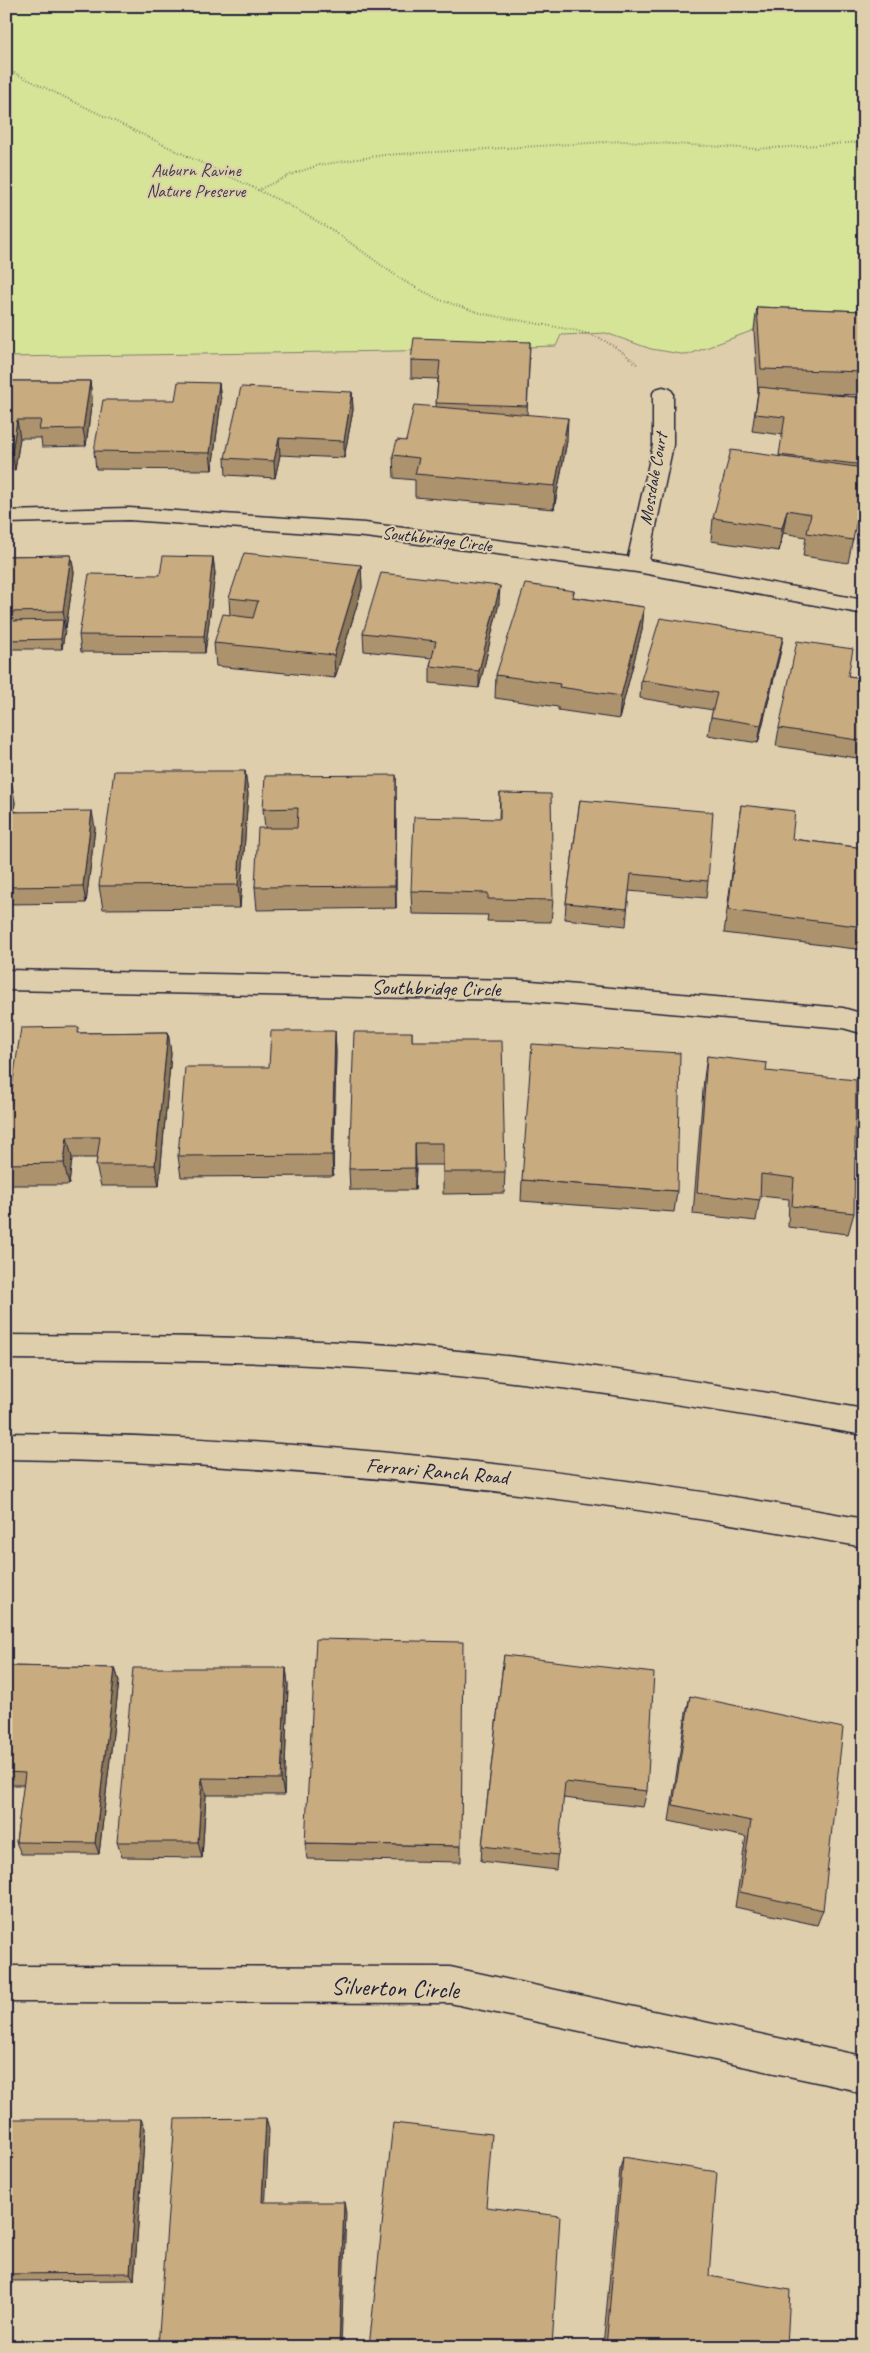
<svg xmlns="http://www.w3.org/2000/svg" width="870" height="2353" viewBox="0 0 870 2353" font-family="Caveat,sans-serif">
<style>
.green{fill:#d5e497;stroke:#7c8369}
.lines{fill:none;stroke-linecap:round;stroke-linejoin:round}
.minor-casing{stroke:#22223b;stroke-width:3}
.secondary-casing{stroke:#22223b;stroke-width:3}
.path{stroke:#22223b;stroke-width:2;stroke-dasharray:0.5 2.5;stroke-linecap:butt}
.minor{fill:#dfceab;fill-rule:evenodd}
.secondary{fill:#dfceab;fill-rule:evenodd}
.wall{fill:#ac936d;stroke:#22223b}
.shaded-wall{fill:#8c7859;stroke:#22223b}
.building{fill:#c8ab7f;stroke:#22223b}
.labels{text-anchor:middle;stroke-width:4;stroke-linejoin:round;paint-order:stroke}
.far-park-label{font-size:18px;fill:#3d3f49;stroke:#dfceab}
.far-street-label{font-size:18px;fill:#22223b;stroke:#dfceab}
.street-label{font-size:21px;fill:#22223b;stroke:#dfceab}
.near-street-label{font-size:25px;fill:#22223b;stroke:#dfceab}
</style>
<rect width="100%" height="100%" fill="#dfceab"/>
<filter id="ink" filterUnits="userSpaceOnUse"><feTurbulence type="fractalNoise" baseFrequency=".02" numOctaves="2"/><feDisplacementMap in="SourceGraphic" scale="10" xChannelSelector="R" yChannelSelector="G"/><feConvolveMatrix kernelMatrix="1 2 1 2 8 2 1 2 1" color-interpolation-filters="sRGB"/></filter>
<g filter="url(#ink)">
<path class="green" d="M6,6h858v322l-110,2 -67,25 -36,-6 -45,-16 -45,2 -5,11 -159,5 -391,6z"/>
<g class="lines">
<g class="minor-casing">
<path id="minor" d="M663,387l7,2 3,4v52l-24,115 215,40v14l-227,-42 -272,-35 -236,-17 -123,3v-12l123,-3 236,15 263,34 25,-112v-52l3,-4z
M6,970l514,10 323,28 21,6v20l-21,-6 -323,-28 -514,-10z
M6,1966l444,1 407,88 7,3v38l-15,-7 -399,-86 -444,-1z"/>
</g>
<g class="secondary-casing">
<path id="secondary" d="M6,1335c133,1 266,1 399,11 154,13 306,37 459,63v26c-152,-26 -305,-51 -459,-64 -133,-11 -266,-11 -399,-12z
M6,1433c288,2 575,35 858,86v28c-283,-52 -570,-85 -858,-88z"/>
</g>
<path class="path" d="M6,69l279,134 49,28 68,49 38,20 44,14 94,17 22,7 20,12 18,15
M258,190l32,-15 29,-10 65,-10 239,-14 135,8 106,-7"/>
<use href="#minor" class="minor"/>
<use href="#secondary" class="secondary"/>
</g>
<path class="wall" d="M757,307l107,4v84l-39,-1 39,4v84l-16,81 -45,-7 3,-19 -23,-4 -4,18 -68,-10 2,-23 66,-61 4,-22 -31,-4 6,-39 -4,-62z
M530,342l-3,73 40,26 -13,68 -139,-12v-17l-21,-2 -1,-23 43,-48 2,-28 -27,-1v-18z
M6,381h84l2,17 -6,48 -44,1 -1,-9h-21l-5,32h-9z
M219,383l2,18 -9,69 -116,-1 -2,-18 81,-51z
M352,392l1,18 -9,48 -64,-3 -5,23 -49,-3 -1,-17z
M71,555l3,18 -8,55h-1l-3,21h-56v-93z
M213,557l2,17 -10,79 -124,-1 -2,-17 81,-60z
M361,565l1,23 -27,90 -119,-12 -2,-23 16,-28 -1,-17z
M574,591l-1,6 71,10 -2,23 -23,89 -61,-9v-3l-63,-9 1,-23z
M499,603l-20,85 -49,-5v-17l2,-8 -68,-7 -1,-18z
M783,637l-3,17 -22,89 -50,-8 3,-18 2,-7 -73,-12 1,-18z
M848,676l16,2v81l-88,-13 3,-18z
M245,771l3,23 -8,114 -137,1 -4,-23z
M6,785l9,17 -1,9 81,17 -9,75 -80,1z
M500,793l53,107 -2,22 -64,-1 1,-6 -76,-1 -1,-23 88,-72z
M396,797v111l-139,2 -2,-23 10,-59 -2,-19z
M580,800l128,81 -2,17 -77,-7 -3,35 -61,-7 1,-16z
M741,805l51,34 72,9v102l-140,-17z
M335,1031l1,22 -3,123 -152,1 -3,-21 91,-89z
M168,1032l3,22 -12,132h-58l-5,-21 1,-7h-25l-3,27h-63v-59l74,-93z
M412,1032v9l93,131 -1,21 -61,1v-29h-27l-1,25h-65l-1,-21z
M707,1056l59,15 88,142 -6,21 -60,-7 1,-28 -29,-3 -4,25 -63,-7 11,-136z
M522,1180l155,11 -3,21 -153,-11z
M504,1655l143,136 -4,16 -80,-9 -7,72 -75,-9 1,-15z
M6,1666l109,2 4,13 -20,173h-78l-5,-12 8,-57h-18z
M286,1668l2,17 -4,110h-78l-4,63 -80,-1 -5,-15z
M690,1696l133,214 -6,15 -82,-18 11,-70 -77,-16 17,-108z
M305,1843l156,3v16l-154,-3z
M6,2119l139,9 -11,152 -128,1z
M623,2157l86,119 78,71h-184l17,-178z"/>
<path class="shaded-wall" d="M90,381l2,17 -6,48 -3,-17z
M219,383l2,18 -9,69 -2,-17z
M352,392l1,18 -9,48v-17z
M568,418l-1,23 -13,68 1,-23z
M17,420l3,18 -5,32 -3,-18z
M279,438l1,17 -5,23 -1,-17z
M787,510l-4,23 -4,18 3,-23z
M71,555l3,18 -8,55 -3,-17z
M213,557l2,17 -10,79 -1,-17z
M361,565l1,23 -27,90 -1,-23z
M500,586l-1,17 -20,85v-17z
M644,607l-2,23 -23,89 2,-23z
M63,620l2,10 -3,19 -1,-10z
M783,637l-3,17 -22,89 3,-18z
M245,771l3,23 -8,114 -2,-23z
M396,775v133l-1,-22z
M12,785l3,17 -3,27 -4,-17z
M92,811l3,17 -9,75 -3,-17z
M335,1031l1,22 -3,123 -1,-21z
M168,1032l3,22 -12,132 -4,-21z
M6,1037l3,11 -3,17z
M67,1137l5,21 -3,27 -5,-22z
M415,1143l1,22 -1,25z
M115,1668l4,13 -20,173 -4,-11z
M286,1668l2,17 -4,110 -3,-16z
M202,1778l4,17 -4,63 -4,-16z
M266,2118l3,12 -4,83 -3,-11z
M141,2119l4,9 -11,152 -4,-7z
M344,2202l2,11 -5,134h-2z"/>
<path class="building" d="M757,307l107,4v61l-103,-3z
M414,338l116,4 -3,64 -91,-3 4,-42 -29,-1z
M6,381h84l-7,48 -44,1 2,-10h-24l-5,32h-6z
M178,382l41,1 -9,70 -116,-2 9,-51h72z
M241,387l111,5 -8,49 -65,-3 -5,23 -49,-3z
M759,387l105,11v67l-85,-10 6,-38 -30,-3z
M414,405l154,13 -13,68 -140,-12 4,-16 -26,-3 4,-15 9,1z
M731,450l133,18v14l-11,58 -46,-7 4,-19 -24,-4 -5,18 -69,-10z
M244,553l117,12 -27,90 -120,-12 9,-29 30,4 5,-17 -29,-3z
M71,555l-8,56 -57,1v-56z
M163,556l50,1 -9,79 -125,-1 10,-61 71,1z
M381,573l119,13 -21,85 -49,-5 6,-25 -73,-8z
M525,584l49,7 -2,6 72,10 -23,89 -62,-9 1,-3 -64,-9z
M660,618l123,19 -22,88 -50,-8 6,-24 -76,-13z
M63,620l-2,19 -55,1v-19z
M797,641l56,8 -5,27 16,2v63l-85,-13z
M114,771h131l-7,114 -139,1z
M396,775l-1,111 -140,1 3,-59h39l1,-20 -35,1 2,-33z
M6,785h6l-4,27 84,-1 -9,75 -77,1z
M500,793l51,1 2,106 -65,-1v-6l-77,-2 3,-74 86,2z
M580,800l133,12 -5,69 -77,-7 -4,35 -61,-6z
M741,805l54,6 -3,28 72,9v79l-136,-17z
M79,1027l-1,6 90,-1 -13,133h-59l4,-28h-33l-3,26 -58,1v-38l15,-98z
M271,1031h64l-3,124 -154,1 7,-89h84z
M354,1032h58v9h90l3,131h-62v-29h-28v25l-66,1z
M532,1044l148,9 -3,138 -155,-11z
M707,1056l60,7 -1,8 90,9 -2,133 -62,-7 2,-28 -33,-4 -1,26 -63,-7z
M316,1639l147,3 -2,204 -156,-3z
M504,1655l150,18 -7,118 -82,-9 -7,73 -76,-9z
M6,1666l109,2 -20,175 -79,-1 9,-69 -19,-1z
M133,1668h153l-5,111 -79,-1 -4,64h-81z
M690,1696l153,32 -20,182 -83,-18 11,-71 -78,-16z
M266,2118l-4,84h82l-5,145h-181l17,-228z
M6,2119h135l-11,154 -124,1z
M393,2123l99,11 -6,73 74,9 -8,131h-183z
M623,2157l94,15 -8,104 81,14 -3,57h-181z"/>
</g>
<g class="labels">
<g class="far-park-label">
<text x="196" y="176">Auburn Ravine<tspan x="196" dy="21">Nature Preserve</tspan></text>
</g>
<g class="far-street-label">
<text transform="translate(653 479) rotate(-80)" y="6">Mossdale Court</text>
<text transform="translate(437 539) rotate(7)" y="6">Southbridge Circle</text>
</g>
<g class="street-label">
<text transform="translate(436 988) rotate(1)" y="7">Southbridge Circle</text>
<text transform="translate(437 1471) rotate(5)" y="7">Ferrari Ranch Road</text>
</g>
<g class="near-street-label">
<text transform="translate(395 1987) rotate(2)" y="9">Silverton Circle</text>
</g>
</g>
<rect width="870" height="2353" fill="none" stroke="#dfceab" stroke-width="25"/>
<rect x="12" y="12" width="845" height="2328" fill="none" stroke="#22223b" stroke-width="2" filter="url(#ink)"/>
</svg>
